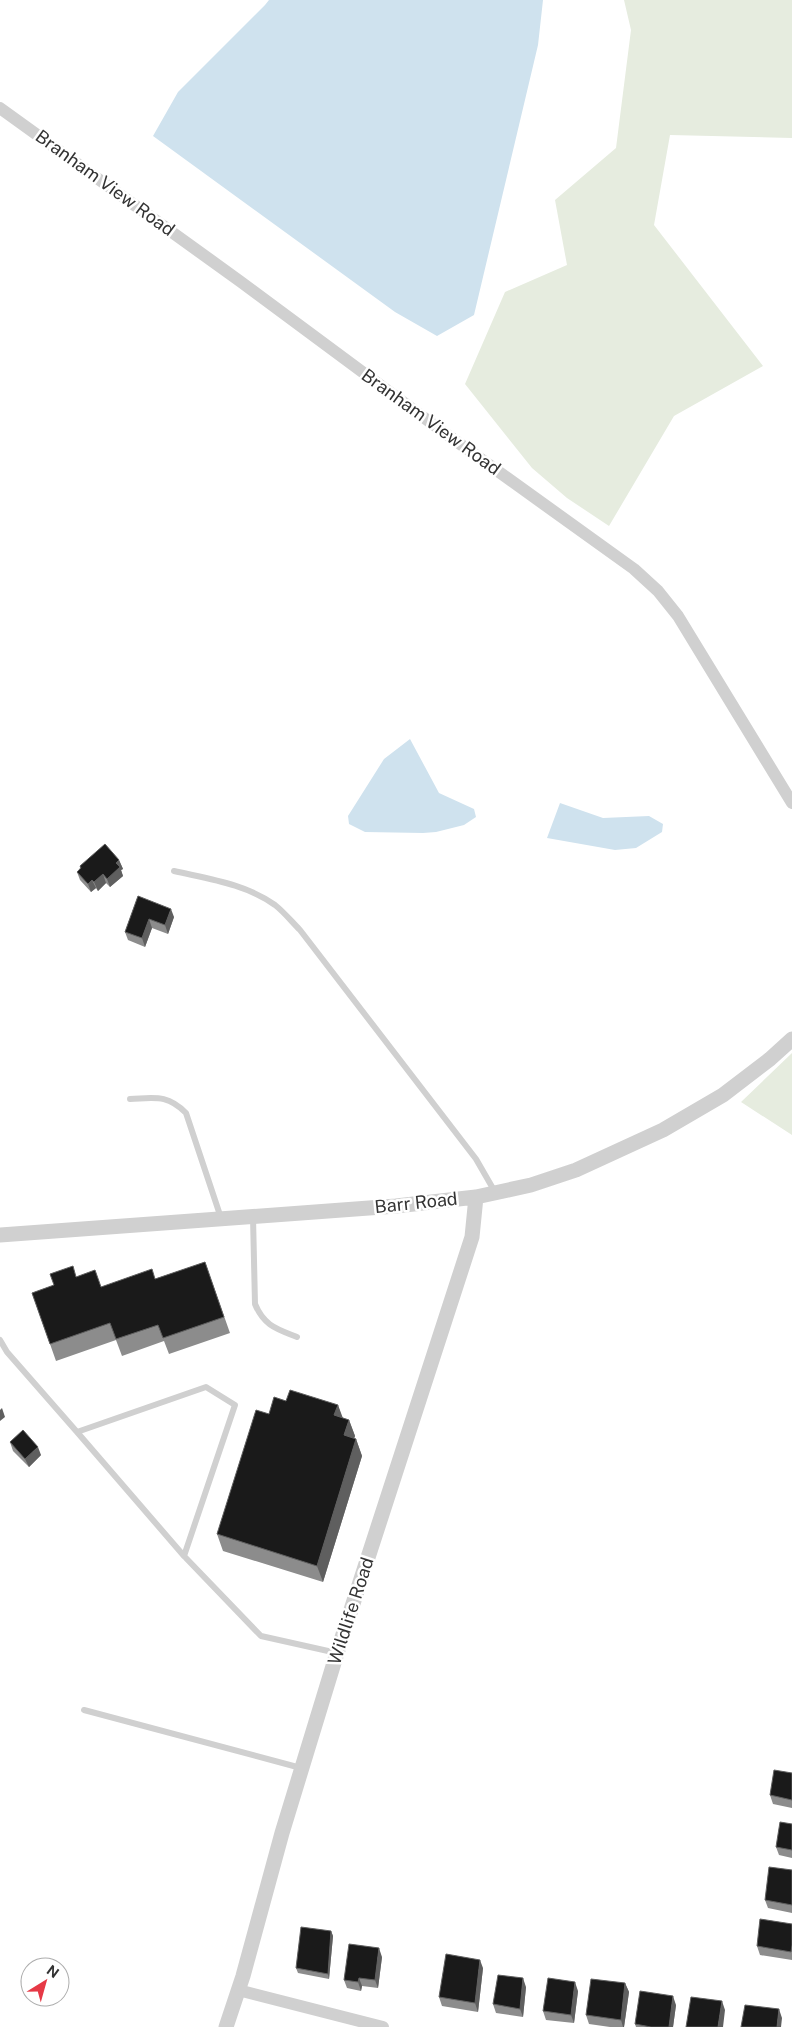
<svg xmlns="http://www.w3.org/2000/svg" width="792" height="2027" viewBox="0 0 792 2027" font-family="'Public Sans',sans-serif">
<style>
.green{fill:#e6ecdf}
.water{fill:#cfe2ee}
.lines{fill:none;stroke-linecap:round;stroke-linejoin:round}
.service{stroke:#d0d0d0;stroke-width:6}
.minor{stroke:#d0d0d0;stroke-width:12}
.tertiary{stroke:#d0d0d0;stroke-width:15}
.wall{fill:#8c8c8c}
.shaded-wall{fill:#5f5f5f}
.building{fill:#1a1a1a;stroke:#5f5f5f}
.labels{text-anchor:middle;stroke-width:5;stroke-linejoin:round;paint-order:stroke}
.street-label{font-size:18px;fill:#333;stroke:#fff}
</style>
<rect width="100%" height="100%" fill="#fff"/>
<path class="green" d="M624,0h168v138l-122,-3 -16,90 109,141 -89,50 -65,110 -42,-28 -35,-30 -67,-84 40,-92 62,-27 -12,-65 61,-52 15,-118z
M792,1053v82l-51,-33z"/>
<path class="water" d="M269,0h274l-5,45 -64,270 -37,21 -42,-24 -242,-176 25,-44 87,-87z
M410,739l29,54 35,16 2,8 -12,8 -28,7 -13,1 -58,-1 -16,-8 -1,-8 36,-57z
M560,803l43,15 46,-2 14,8 -1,8 -26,16 -21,2 -68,-12z"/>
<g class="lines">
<path class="service" d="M174,871c35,8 72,13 101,34 9,7 17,17 25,25l176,229 19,33
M130,1099c25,-1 37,-5 56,14l35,105
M253,1217l2,87c9,22 22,25 42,33
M0,1340l7,12 70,80 129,-45 29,18 -51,151 77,80 76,17
M77,1432l107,124
M84,1710l217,58"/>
<path class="minor" d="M0,108l241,174 201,149 192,138 24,22 20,25 114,187
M238,1990l145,37"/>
<path class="tertiary" d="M0,1235l396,-29 80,-9 55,-12 45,-15 87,-40 60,-35 47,-36 22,-20
M226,2027l17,-51 39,-143 55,-180 135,-416 4,-40"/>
</g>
<path class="wall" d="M119,860l4,9 -2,1 2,6 -13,11 -4,-4 -8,8 -2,-3 -5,4 -11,-12 -3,-8 3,-4v-2z
M138,896l36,21 -6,17 -16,-6 -7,19 -17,-7 -3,-8z
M205,1262l25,71 -61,21 -5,-13 -42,15 -6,-16 -60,21 -24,-68 45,-16 24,10 54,-8z
M286,1401l52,4 4,13 7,2 6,16 -1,2 2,1 6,17 -39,126 -100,-31 -6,-17 52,-120z
M10,1442l31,13 -12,12 -16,-16z
M792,1773v35l-19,-4 -3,-9z
M792,1824v34l-13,-3 -3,-8z
M792,1870v43l-24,-5 -3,-8z
M792,1924v36l-32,-5 -3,-9z
M331,1931l2,5 -4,43 -31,-6 -2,-5z
M382,1957l-4,31 -16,-2 -1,5 -14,-3 -3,-8z
M483,1968l-5,44 -36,-6 -3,-9z
M625,1983l4,9 -5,35h-14l-21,-3 -3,-9z
M526,1987l-3,30 -27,-4 -3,-9z
M578,1991l-4,32 -28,-3 -3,-9z
M676,2005l-3,22h-37l-1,-3z"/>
<path class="shaded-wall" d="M119,860l4,9 -2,1 2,6 -13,11 -3,-8 9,-16z
M103,874l3,9 -8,8 -4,-9z
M92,880l4,8 -5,4 -3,-8z
M171,909l3,8 -6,17 -3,-9z
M149,919l3,9 -7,19 -3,-9z
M338,1405l6,16 -10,-6z
M2,1408l3,9 -5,4v-11z
M349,1420l6,16 -5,16 -6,-17z
M356,1439l6,17 -39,126 -6,-16z
M38,1447l3,8 -12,12 -4,-8z
M331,1931l2,5 -4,43 -1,-5z
M379,1948l3,9 -4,31 -3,-8z
M480,1960l3,8 -5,44 -3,-9z
M359,1978l3,8 -1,5 -3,-9z
M523,1978l3,9 -3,30 -3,-8z
M575,1982l3,9 -4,32 -3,-8z
M625,1983l4,9 -5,35h-1l-2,-7z
M673,1996l3,9 -3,22h-4z
M722,2001l3,9 -2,17h-5z
M779,2009l3,9 -1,9h-4z"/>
<path class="building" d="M105,844l14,16 -3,3 4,4 -13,12 -4,-5 -9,8 -2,-2 -4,4 -11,-12 4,-4 -1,-2z
M138,896l33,13 -6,16 -16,-6 -7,19 -17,-6z
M205,1262l19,55 -61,21 -5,-13 -42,14 -6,-16 -60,21 -18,-51 22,-8 -4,-11 23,-8 3,11 19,-7 6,17 51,-18 3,10z
M290,1390l48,15 -4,10 15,5 -5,15 12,4 -39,127 -100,-32 39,-124 13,4 5,-17 12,4z
M23,1430l15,17 -13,12 -15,-17z
M774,1770l18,3v27l-22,-5z
M780,1822l12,2v26l-16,-3z
M769,1867l23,3v35l-27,-5z
M760,1919l32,5v21l-1,7 -34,-6z
M301,1927l30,4 -3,43 -32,-6z
M349,1944l30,4 -4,32 -16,-2 -1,4 -14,-2z
M446,1954l34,6 -5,43 -36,-6z
M498,1975l25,3 -3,31 -27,-5z
M548,1978l27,4 -4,33 -28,-4z
M591,1979l34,4 -4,37 -35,-5z
M640,1991l33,5 -4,31h-18l-16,-3z
M691,1997l31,4 -4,26h-32z
M745,2005l34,4 -2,18h-36z"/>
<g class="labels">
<g class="street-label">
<text transform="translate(105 183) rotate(36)" y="6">Branham View Road</text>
<text transform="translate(431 422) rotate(36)" y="6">Branham View Road</text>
<text transform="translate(416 1203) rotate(-6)" y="6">Barr Road</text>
<text transform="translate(351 1611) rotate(-72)" y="6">Wildlife Road</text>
</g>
</g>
<g transform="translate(45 1982) rotate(37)"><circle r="24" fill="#ffffff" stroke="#adadad"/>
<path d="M0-4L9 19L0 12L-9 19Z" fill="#e63946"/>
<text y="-8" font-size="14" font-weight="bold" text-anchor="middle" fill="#333333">N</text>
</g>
</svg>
